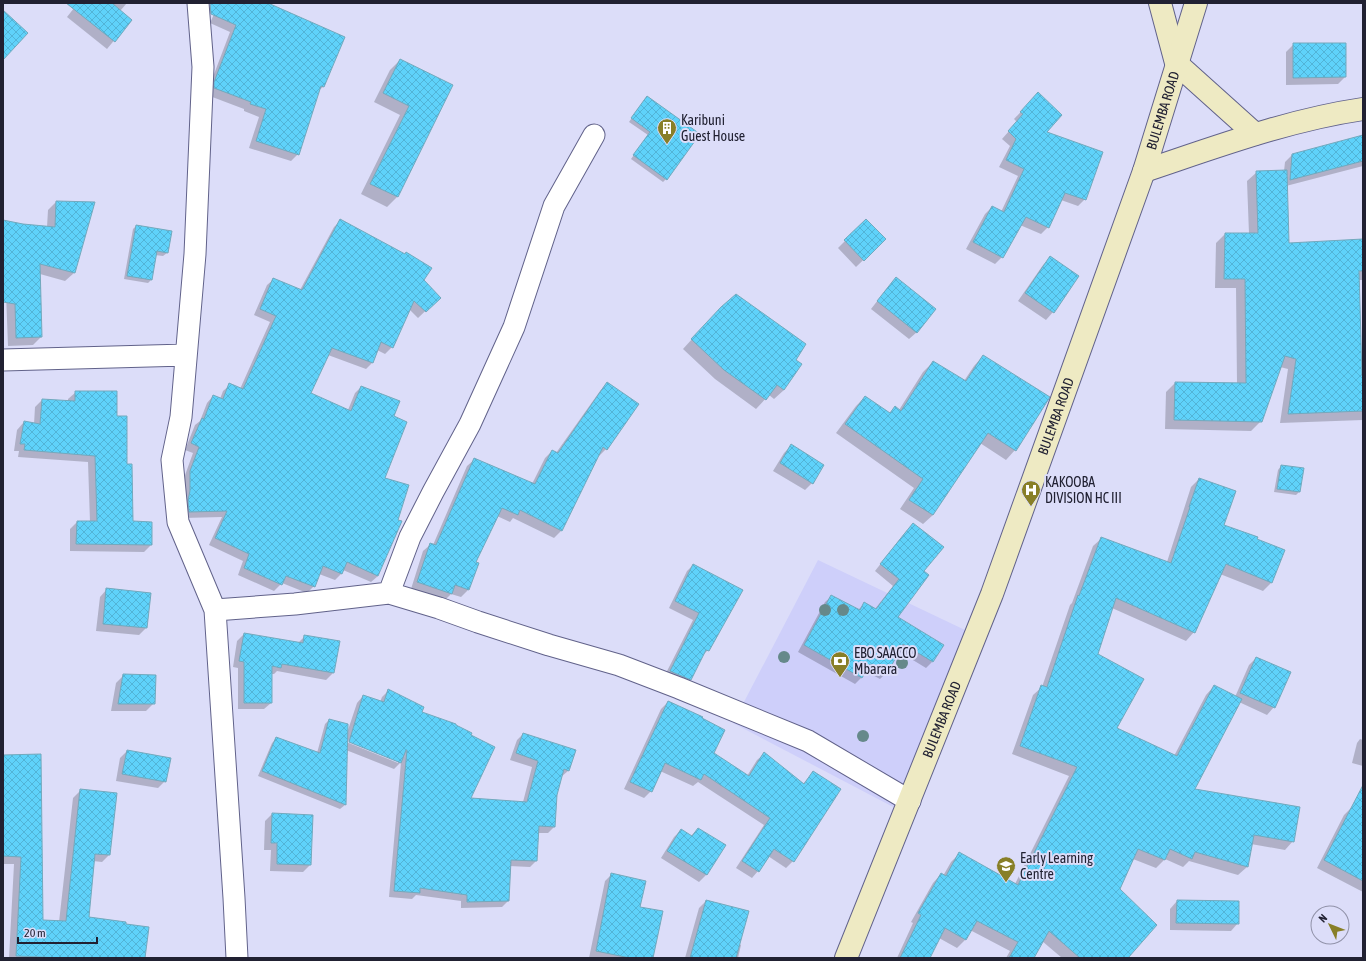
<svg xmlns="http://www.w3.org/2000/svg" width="1366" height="961" viewBox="0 0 1366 961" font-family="'Asap Condensed',sans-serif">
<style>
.built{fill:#cecffa}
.shadow{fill:#0003;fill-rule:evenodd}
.building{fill:url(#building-cross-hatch);stroke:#73a9bd}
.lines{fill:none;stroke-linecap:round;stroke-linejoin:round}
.street-casing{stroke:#61628a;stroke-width:23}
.secondary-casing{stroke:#61628a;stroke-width:24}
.street{stroke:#fff;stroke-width:21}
.secondary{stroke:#eeeac3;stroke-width:22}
.tree{fill:#66898a}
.labels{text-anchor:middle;stroke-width:4;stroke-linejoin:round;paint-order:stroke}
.street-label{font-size:14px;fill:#212132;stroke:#dcddf9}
.poi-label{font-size:14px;fill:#212132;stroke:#dcddf9;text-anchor:start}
</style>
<defs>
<pattern id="building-cross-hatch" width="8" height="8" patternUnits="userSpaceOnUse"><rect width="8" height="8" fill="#5fd2fa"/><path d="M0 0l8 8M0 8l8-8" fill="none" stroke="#52b4d7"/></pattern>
</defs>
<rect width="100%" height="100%" fill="#dcddf9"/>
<path class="built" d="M818,560l147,70 -66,180 -166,-87z"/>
<path class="shadow" d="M78,3h49l-7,8 11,9 -24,29 -40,-32z
M219,3h46l58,84 -5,4 -20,63 -7,7 -42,-13 10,-31 -15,-6v-2l-37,-14 1,-5 22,-58 -20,-9z
M1294,44l51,33 -7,7 -52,1v-33z
M400,60l51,26 -54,111 -10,10 -26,-13 39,-79 -26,-13 16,-32z
M644,100l22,79 -3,3 -32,-23 17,-24 -19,-13z
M1031,101l14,31 40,67 -7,7 -17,-6 -13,27 -7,7 -21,-9 -18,32 -7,7 -29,-15 19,-35 7,-7 9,5 17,-36 -19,-9 11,-21 -8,-7 15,-17 -3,-3z
M1363,136v30l-77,20 2,59 75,-5v40h-5l3,97h2v43l-83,3 8,-54 -8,-2 -19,54 -10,10 -86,-2 1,-37 9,-9 62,1 -1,-96h-21l1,-45 9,-9h24l-2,-53 10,-9 27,-1 1,-9 7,-7z
M56,202l18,71 -9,8 -25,-7 1,63 -8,8 -25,1 -2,-53h-3v-72l20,4 24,2 1,-17z
M866,220l19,19 -29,28 -18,-19z
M340,221l83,60 16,17 -21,20 -9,-9 -17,38 -7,7 -8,-4 -5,13 -6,6 -38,-14 -18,39 38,16 7,-17 6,-6 32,30 -9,61 -6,98 -7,6 -28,-12 -2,4 -6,6 -16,-6 -5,12 -7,7 -25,-10 -8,8 -36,-16 5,-14 -34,-16 13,-28 -39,1 1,-40 9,-25 -8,-3 10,-25 5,-4 7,-18 6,-7 7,3 3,-8 7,-6 10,4 30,-67 -16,-7 13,-30 7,-6 26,11 34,-63z
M136,226l34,5 -3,22 -4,3 -8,-1 -4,25 -3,3 -24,-4 9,-50z
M1050,258l3,54 -7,8 -28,-19 25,-36z
M889,286l28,46 -8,7 -38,-30z
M711,318l83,42 -10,30 -10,9 -5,-4 -13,14 -41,-30 -32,-30z
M983,356l32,94 -9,10 -26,-17 -47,72 -10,9 -23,-15 14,-21 -78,-55 20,-27 9,-9 24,17 6,-6 4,2 24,-38 10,-10 31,19 10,-15z
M607,383l-1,66 -7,7h-1l-36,74 -8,8 -41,-20 -3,4 -13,-6 -22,47h3l-10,27 -7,7 -10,-3 -7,7 -33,-12 12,-38 8,-7 2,1 34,-79 8,-7 57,25 13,-26 7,-7 4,2 44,-62z
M76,392l40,25 10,48 6,57 19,23 -7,7 -74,-1v-22l7,-7h13l-2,-60 -70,-5 1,-6h-5l3,-21 7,-8 10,2 1,-17 7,-7 26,2v-3z
M792,445l20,38 -7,7 -32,-19 11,-18z
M1281,466l18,26 -3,3 -22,-3 4,-22z
M1199,479l24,47 33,14 15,43 -8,8 -43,-17 -26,58 -8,9 -74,-33 -15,46 19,74 58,28 32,-61 8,-9 21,11 14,-32 7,-7 18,49 -7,8 -28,-13 -45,88 99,51 -8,9 -34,-6 -4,23 -9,8 -49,-14 -6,6 -18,-8 -9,9 -23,-9 -14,30 7,69h-64l-20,-17 -9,17h-27l4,-7 -40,-21 -5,10 -8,8 -18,-10 -10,20h-32l16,-35 -2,-1 22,-39 8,-9 2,2 8,-14 8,-8 56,30 54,-108 -57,-22 21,-59 9,-8 28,-82 2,-2 21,-57 9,-8 65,24 24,-75z
M907,530l16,42 -27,45 36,45 -6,6 -28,-17 -12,22 -6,6 -15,-8 -3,6 -7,7 -57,-32 27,-50 7,-6 26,14 7,-7 10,6 18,-23 -18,-15z
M693,565l15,85 -6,6 -12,23 -6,7 -20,-9 29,-57 -24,-12 18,-37z
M107,589l39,39 -7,7 -43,-4 4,-34z
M244,634l54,9 7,-7 34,6 -6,31 -7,7 -49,-9 -3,3h-3v29l-7,6h-26v-41l-5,-1 4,-26z
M124,675l30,28 -8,8h-35l5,-28z
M388,691l32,22 49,86 54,3 9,-35 -22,-7 7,-20 6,-6 51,17 -6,20 -7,6 -5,18 -2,32 -6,6h-10l-2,28 -6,6 -21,-1 -1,35 -6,6 -41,1v-7l-45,-6 -4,4 -23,-2 12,-135 -7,7 -48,-19 -1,55 -5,4 -82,-33 14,-33 5,-5 40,15 8,-29 4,-4 18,13 10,-30 6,-7 17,6 2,-5zM344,739l54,22v2l-54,-22z
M668,702l45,51 34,23 10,-16 7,-6 39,30 10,-12 -20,89 -7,7 -18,-12 -10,15 -6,7 -16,-10 28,-43 -66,-43 -5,4 -33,-15 -9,20 -7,7 -20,-9 37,-80z
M1360,739l3,1v26l-11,-3 5,-20z
M127,751l38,30 -7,7 -42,-7 4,-23z
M3,756l39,165 17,1 14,-124 8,-8 28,65 -7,7 -9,-1 -5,57 56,40h-135l5,-94h-11z
M1351,808l12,5v79l-46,-24 27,-53z
M272,814l38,51 -7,7 -33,-1 1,-21h-7l1,-29z
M698,829l26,16 -18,30 -7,7 -38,-24 13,-21 7,-7 10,6z
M612,874l26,33 14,51h-63l16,-77z
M706,901l33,43 2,1 -3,13h-53l14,-50z
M1177,901l61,22 -7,8 -61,-1v-21z"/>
<path class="building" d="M66,3h46l20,17 -17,22z
M210,3h58l77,34 -21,50 -3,-1 -22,69 -43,-14 10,-32 -16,-5 1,-2 -37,-14v-6l22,-57 -25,-11z
M3,10l25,23 -25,27z
M1293,43h53v34l-53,1z
M400,59l53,26 -55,112 -28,-13 39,-78 -26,-13z
M1038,92l24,23 -15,17 56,20 -17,48 -21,-7 -16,35 -23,-11 -23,41 -30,-16 19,-36 12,6 20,-43 -18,-9 10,-21 -8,-8 15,-17 -3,-2z
M647,96l53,38 -33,46 -34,-25 17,-23 -19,-14z
M1363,135v26l-73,19 2,-26z
M1287,170l2,73 74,-4v32h-4l3,105h1v35l-75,3 8,-55 -11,-3 -23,66 -88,-2 1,-38 71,1 -1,-104h-21l1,-46h33l-2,-62z
M56,201l39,1 -20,71 -35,-9 2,73 -26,1 -1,-34 -12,-2v-82l20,4 32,3z
M340,219l65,35 1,-2 26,16 -8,12 17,18 -15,14 -12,-11 -21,47 -12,-6 -8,21 -41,-15 -21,45 40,18 10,-25 39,15 -6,15 13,6 -22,56 24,7 -11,35 4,1 -24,55 -31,-14 -5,12 -19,-8 -8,21 -29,-11 -4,9 -38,-17 5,-14 -34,-16 12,-27 -38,1 -1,-12 2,-9v-20l9,-24 -8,-4 11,-25 2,1 9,-24 10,4 6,-16 14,6 33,-73 -16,-7 13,-31 29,12z
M866,219l20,20 -22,22 -20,-21z
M136,225l36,6 -4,22 -11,-2 -5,29 -25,-4z
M1050,256l29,20 -25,37 -29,-20z
M896,277l40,32 -19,24 -40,-32z
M736,294l70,50 -10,16 6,4 -18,26 -7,-5 -11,15 -42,-30 -33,-31 30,-32z
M983,355l67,42 -34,54 -28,-18 -55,82 -24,-15 14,-21 -78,-55 20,-28 25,17 5,-7 6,5 32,-50 33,20z
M607,382l32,22 -32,46 -4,-3 -41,84 -42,-21 -2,5 -16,-7 -26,54 3,1 -10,27 -14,-5 -3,9 -35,-12 13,-39 6,2 38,-87 61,26 17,-34 6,3z
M75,391h42v25h10v48h5l1,57 19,1v23l-76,-1 1,-23h20l-2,-65 -71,-6 1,-6h-5l4,-23 16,3 2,-25 33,2z
M791,444l33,21 -11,19 -33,-21z
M1281,465l23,3 -4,24 -23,-3z
M1199,478l37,13 -12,34 34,12 -1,2 28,11 -13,33 -46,-19 -31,69 -79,-35 -18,56 46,25 -27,49 60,28 37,-71 28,14 -47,90 105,18 -6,35 -40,-7 -6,32 -53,-15 -3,7 -22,-10 -5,11 -27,-11 -18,40 37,36 -29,33h-48l-31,-27 -15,27h-25l9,-16 -41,-21 -11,19 -21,-12 -15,30h-30l21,-43 -3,-2 23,-40 5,3 13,-24 59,33 59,-118 -57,-21 21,-61 6,2 31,-92 1,1 22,-59 70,26 19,-56h-1z
M913,523l31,24 -20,24 5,4 -31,42 46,28 -11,17 -30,-18 -16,30 -17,-10 -8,14 -58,-33 27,-50 29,15 4,-8 12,7 23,-30 -19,-15z
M693,564l50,26 -34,61 -3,-1 -15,30 -21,-9 29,-58 -24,-12z
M106,588l45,5 -4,35 -44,-4z
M244,633l59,10 1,-8 36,6 -6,32 -52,-9 -1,4 -9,-2v37h-28v-41l-5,-1z
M1256,657l35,15 -16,36 -35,-15z
M123,674l33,1 -1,29h-37z
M388,689l36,18 -2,5 34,12v1l16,8 -1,2 24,12 -24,51 56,4 11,-41 -22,-8 7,-20 53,17 -7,21 -5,-2 -7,26 -2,32 -16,-1 -2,35 -26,-1 -2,41 -42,1v-7l-47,-7v5l-26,-2 13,-141h-1l-5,13 -52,-21 14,-47 21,7z
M668,701l35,16 -1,1 23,12 -11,23 35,23 15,-24 40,32 9,-13 28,18 -47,73 -20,-13 -15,23 -17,-11 28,-43 -66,-44 -3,6 -36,-17 -13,29 -22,-10z
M329,719l19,5 -2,81 -84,-34 14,-34 44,16z
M127,750l44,8 -5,24 -44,-8z
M41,754l2,166 23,1 14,-132 37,4 -7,62 -15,-1 -6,63 37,5v2l23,3 -4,31h-81l-48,-2 5,-99 -18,-1v-101z
M1363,785v96l-39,-21z
M272,813l41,2 -2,50 -34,-1v-21h-6z
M698,828l28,17 -19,30 -40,-24 14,-22 11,7z
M611,873l35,8 -6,26 23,4 -10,47h-23l-34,-7z
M706,900l43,11 -13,47h-46z
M1177,900l62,1v23l-63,-1z"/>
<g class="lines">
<g class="street-casing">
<path id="street" d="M198,3l5,64 -8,187 -14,163 -9,43 6,62 37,88 19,288 3,60
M3,360l183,-5
M389,593l21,-56 23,-45 37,-68 44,-97 40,-121 40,-71
M215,610l80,-6 94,-11 50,15 39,14 71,23 70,20 60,23 129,53 102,60"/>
</g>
<g class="secondary-casing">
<g id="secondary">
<path d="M1160,3l16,60 79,71"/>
<path d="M1144,171c72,-24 144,-51 219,-62"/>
<path id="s1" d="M846,958l146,-364 152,-423 52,-168"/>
</g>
</g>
<use href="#street" class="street"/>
<use href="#secondary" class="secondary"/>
</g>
<g class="tree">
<circle cx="825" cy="610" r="6"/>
<circle cx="843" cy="610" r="6"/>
<circle cx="784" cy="657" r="6"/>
<circle cx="902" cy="663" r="6"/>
<circle cx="863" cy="736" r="6"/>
</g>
<defs>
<g id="building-pin" transform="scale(1)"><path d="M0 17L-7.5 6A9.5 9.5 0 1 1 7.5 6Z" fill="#887f27" stroke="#dcddf9"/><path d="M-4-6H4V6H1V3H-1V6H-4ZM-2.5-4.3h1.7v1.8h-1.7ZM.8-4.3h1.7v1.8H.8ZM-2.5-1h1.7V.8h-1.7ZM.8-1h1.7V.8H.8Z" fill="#fff"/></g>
<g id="hospital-pin" transform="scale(1)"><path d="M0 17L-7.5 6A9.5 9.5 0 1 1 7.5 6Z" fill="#887f27" stroke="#dcddf9"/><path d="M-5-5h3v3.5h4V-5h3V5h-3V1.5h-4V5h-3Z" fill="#fff"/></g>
<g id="bank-pin" transform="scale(1)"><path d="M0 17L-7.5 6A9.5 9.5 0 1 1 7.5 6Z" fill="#887f27" stroke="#dcddf9"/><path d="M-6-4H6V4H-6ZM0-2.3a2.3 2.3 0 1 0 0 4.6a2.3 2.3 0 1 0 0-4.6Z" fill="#fff"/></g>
<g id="school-pin" transform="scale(1)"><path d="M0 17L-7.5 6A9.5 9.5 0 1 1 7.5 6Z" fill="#887f27" stroke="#dcddf9"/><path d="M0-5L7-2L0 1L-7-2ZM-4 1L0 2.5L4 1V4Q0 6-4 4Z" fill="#fff"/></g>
</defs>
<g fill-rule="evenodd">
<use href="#building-pin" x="667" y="128"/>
<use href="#hospital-pin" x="1031" y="490"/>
<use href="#bank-pin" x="840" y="661"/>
<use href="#school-pin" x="1006" y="866"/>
</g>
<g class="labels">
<g class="street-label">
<text dy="5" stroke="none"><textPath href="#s1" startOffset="905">BULEMBA ROAD</textPath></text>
<text dy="5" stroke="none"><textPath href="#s1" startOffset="581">BULEMBA ROAD</textPath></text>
<text dy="5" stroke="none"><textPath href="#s1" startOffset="257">BULEMBA ROAD</textPath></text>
</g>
<g class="poi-label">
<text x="681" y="125">Karibuni<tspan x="681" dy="16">Guest House</tspan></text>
<text x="1045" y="487">KAKOOBA<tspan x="1045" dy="16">DIVISION HC III</tspan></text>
<text x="854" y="658">EBO SAACCO<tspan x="854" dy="16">Mbarara</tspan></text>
<text x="1020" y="863">Early Learning<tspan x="1020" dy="16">Centre</tspan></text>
</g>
</g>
<rect width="1366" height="961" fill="none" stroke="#212132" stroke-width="8"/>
<g transform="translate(1330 925) rotate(313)"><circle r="19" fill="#dcddf9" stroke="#9192a9"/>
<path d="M0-3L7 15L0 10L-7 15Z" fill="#887f27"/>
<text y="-6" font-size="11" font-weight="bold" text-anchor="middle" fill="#212132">N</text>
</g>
<path d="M18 937v6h79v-6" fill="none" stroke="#212132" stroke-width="2"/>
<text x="24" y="937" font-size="12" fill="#212132" stroke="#dcddf9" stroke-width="3" paint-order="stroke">20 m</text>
</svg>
